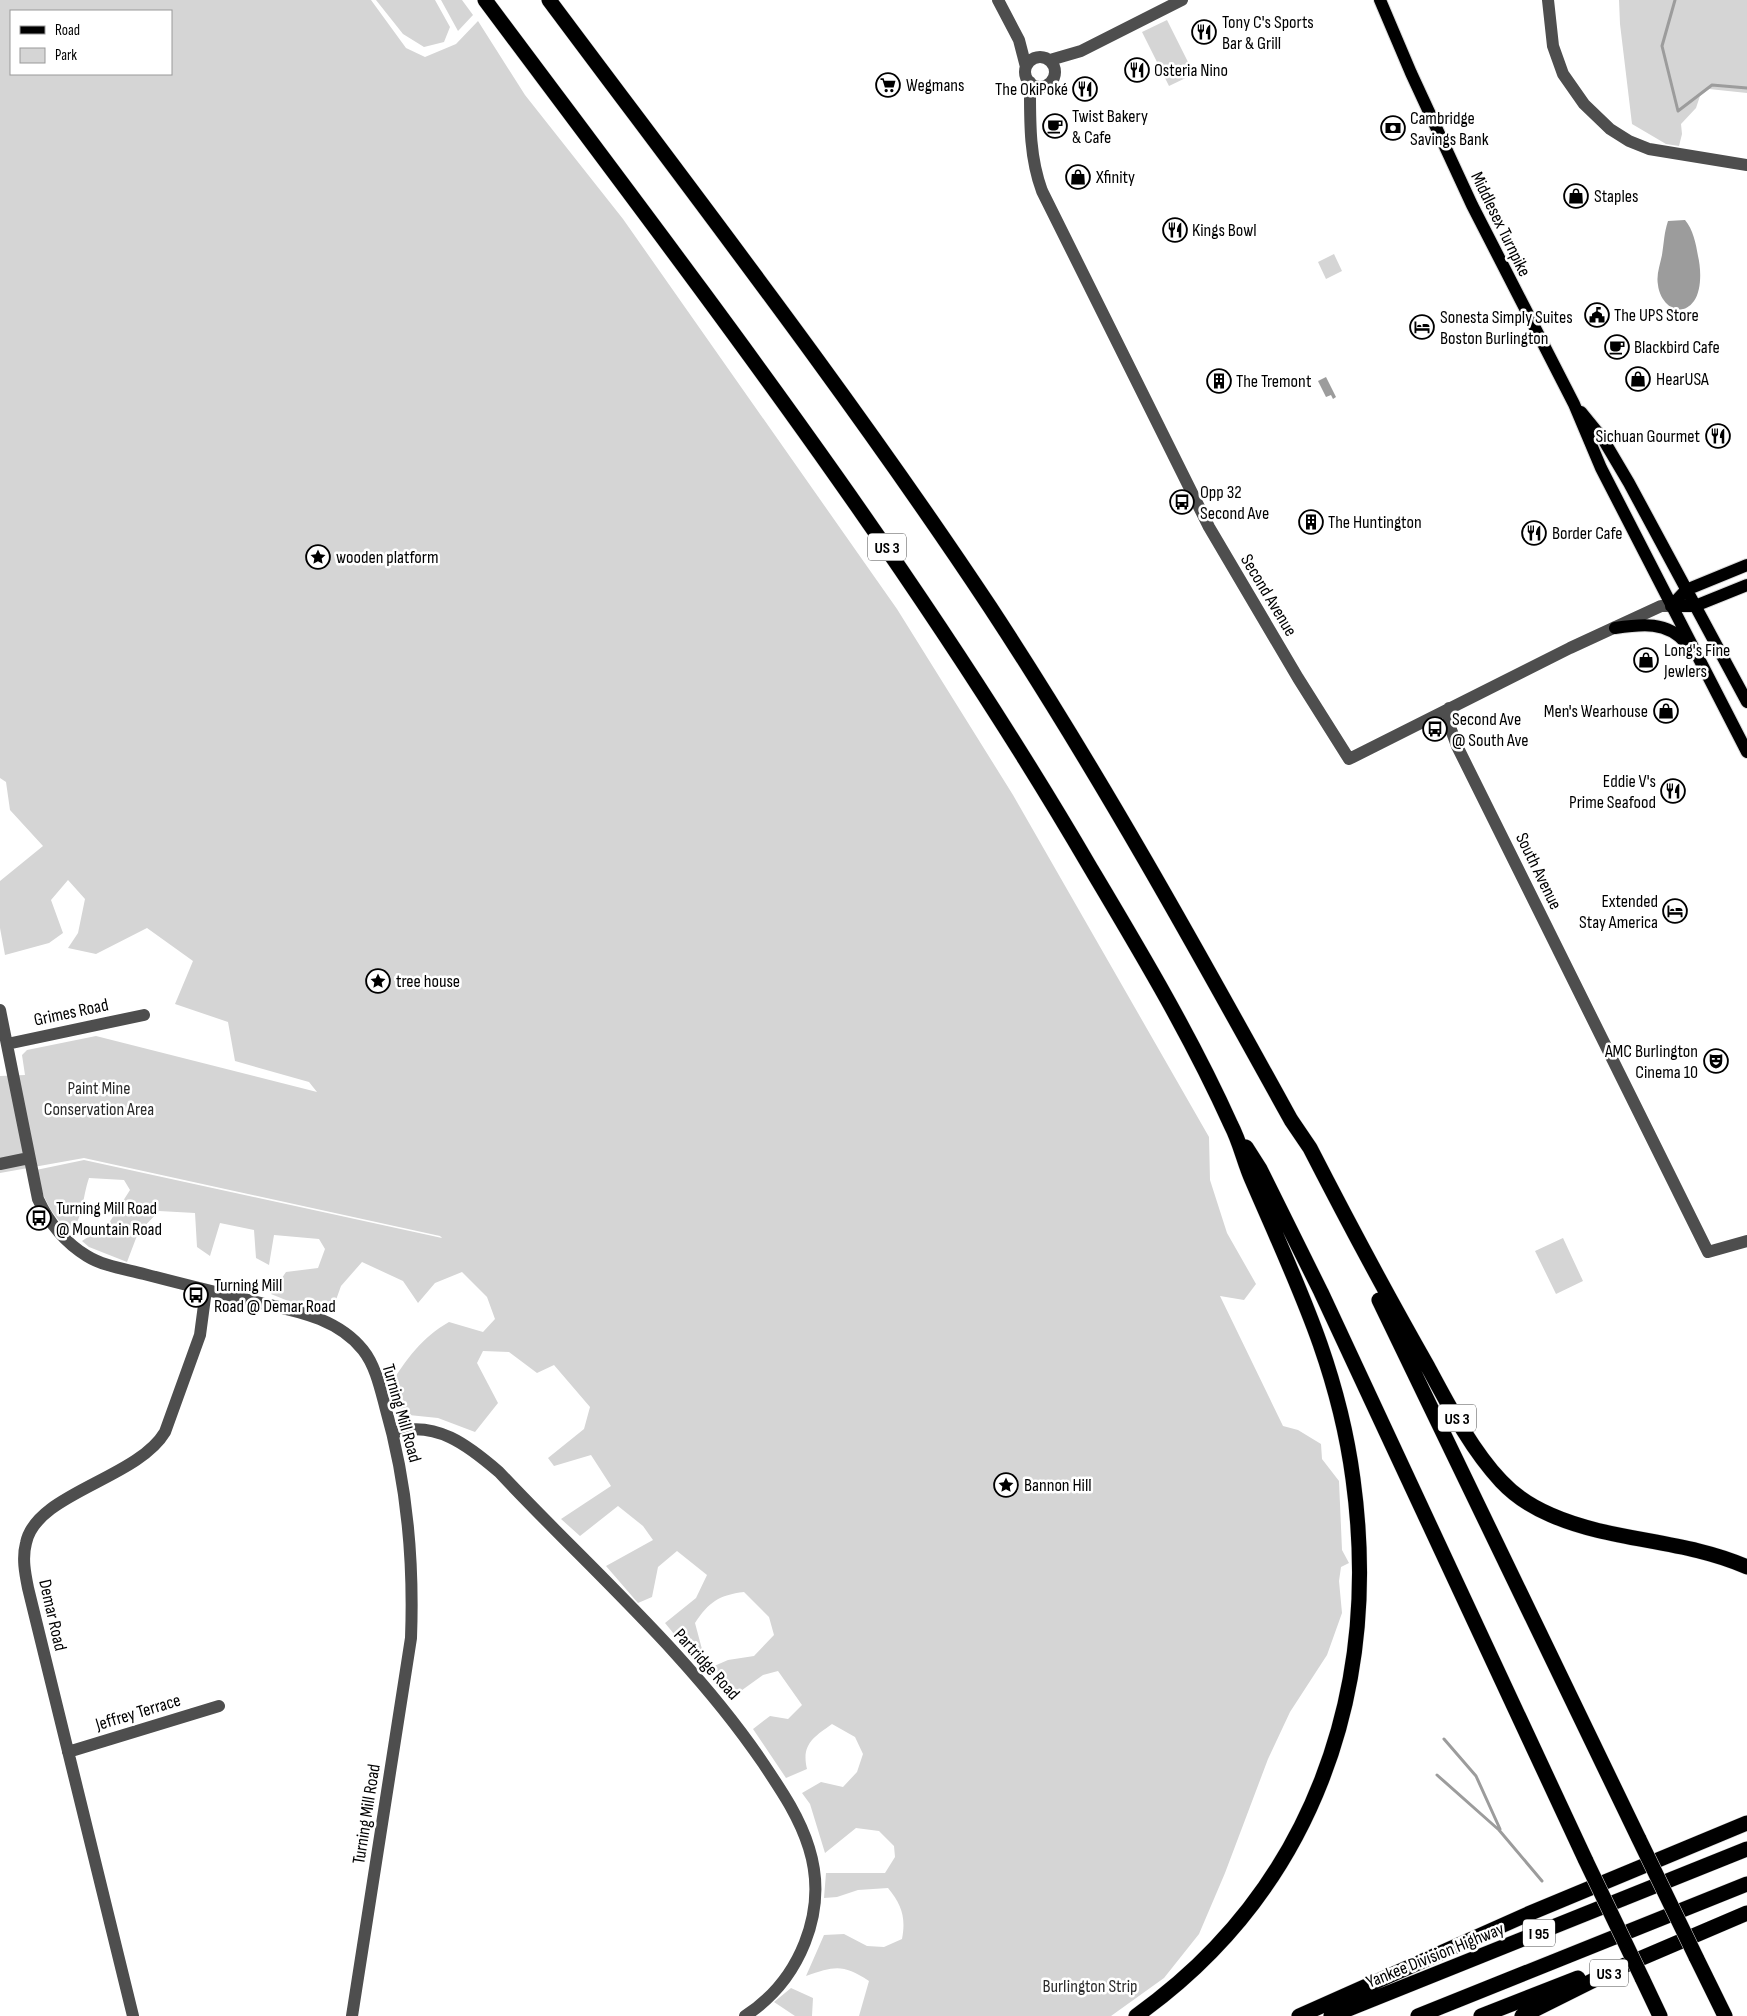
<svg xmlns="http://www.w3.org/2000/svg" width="1747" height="2016" viewBox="0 0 1747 2016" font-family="'Sofia Sans Condensed',sans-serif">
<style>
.green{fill:#d5d5d5;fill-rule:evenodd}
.water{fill:#9c9c9c}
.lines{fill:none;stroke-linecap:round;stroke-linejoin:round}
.stream{stroke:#9c9c9c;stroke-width:3}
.major-casing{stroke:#dbdbdb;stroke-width:14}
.highway-casing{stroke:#dbdbdb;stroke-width:16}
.minor{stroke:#4e4e4e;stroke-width:12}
.major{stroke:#000;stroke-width:12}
.highway{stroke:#000;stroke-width:15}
.highway-bridge-casing{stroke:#dbdbdb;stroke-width:16;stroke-linecap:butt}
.highway-bridge{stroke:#000;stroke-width:15}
.labels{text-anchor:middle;stroke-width:5;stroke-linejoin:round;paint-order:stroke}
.shield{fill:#fff;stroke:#4c4c4c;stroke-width:1}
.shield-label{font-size:16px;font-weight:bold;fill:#000}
.poi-label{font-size:18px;fill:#000;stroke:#fff;text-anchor:start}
.street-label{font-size:18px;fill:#000;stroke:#fff}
.park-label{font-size:18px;fill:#2c2c2c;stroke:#fff}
</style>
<rect width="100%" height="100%" fill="#fff"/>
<path class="green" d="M0,0h371l35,48 19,9 31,-13 22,-23 47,74 98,124 274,390 116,186 196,342 1,43 17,53 29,51 -12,16 -24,-4 63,130 15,4 23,14 1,15 17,22 3,69 7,13 -8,4 -2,14 3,32 -15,42 -37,57 -22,47 -43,114 -26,61 -35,44 -53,38h-252l10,-35c-26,-17 -34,-15 -63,-5l18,-41 20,-1 23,12 17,1 18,-8c4,-21 0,-34 -14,-51l-30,2 -21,7 -13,1 2,-25h59l10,-16 -1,-11 -15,-15 -23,-3 -31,25 -15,-49 -8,-11 19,-11 22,5 14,-15 6,-18 -8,-17 -23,-13c-18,13 -31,20 -25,45l-21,9 -33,-49 17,-13 18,3 14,-14 -24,-34 -15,4 -32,23 -26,-28 23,-10 26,-4 20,-21 -5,-18 -25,-25c-25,3 -35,10 -49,31l8,30 -11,3 -27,-33 31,-25 11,-23 -30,-24 -19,16 -6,30 -14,6 -32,-37 47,-26 -10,-14 -25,-20 -38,30 -19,-17 50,-33 -20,-31 -37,11 -6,-8 36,-29 6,-22 -36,-42 -17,8 -28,-21 -26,-1 -6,12 21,40 -23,29 -37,-14 -39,-4 -9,-29c16,-25 32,-48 59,-63l34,10 12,-13 -8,-22 -25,-25 -27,11 -17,20 -15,-22 -41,-19 -21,24 -9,25 -29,-4 -32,-13 15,-22 32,-4 7,-19 -6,-10 -45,-4 -5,30 -13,-7 -2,-28 -34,-7 -10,33 -13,-9 -2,-34 -36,-2 -21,22 -11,29 -38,-15 -7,-6 27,-18 21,-33 -6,-10 -35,-2c-7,20 -5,39 -19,55 -21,-22 -27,-34 -34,-63l48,-10 358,78 -2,-2 -356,-78 -84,15v-97l25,-1 -3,-20 5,-5 69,-14 221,56 -8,-10 -74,-21 -7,-39 -53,-18 18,-43 -46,-33 -51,26 -28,-6 10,-15 7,-34 -17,-19 -17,20 12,33 -14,10 -44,12 -5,-27v-47l43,-35 -33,-36 -4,-28 -6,-4zM11,11h160v63h-160z
M376,0h59l15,27 -6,15 -20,5 -21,-13z
M441,0h21l11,15 -15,16z
M1619,0h128v93l-38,-4 -9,7 -4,12 -15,16 1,10 -3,12 -13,-2 -34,-20 -12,-100z
M1167,20l27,54 -25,12 -27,-54z
M1334,254l8,17 -16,8 -8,-17z
M1563,1238l20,43 -27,13 -21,-43z
M791,1988l22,10 -1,18h-17l-21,-14z"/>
<path class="water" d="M1685,220c8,9 11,24 13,36 3,12 4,34 -4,45 -14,19 -34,3 -36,-16 -2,-10 2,-20 4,-30 2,-12 2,-22 6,-34z
M1326,377l10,20 -3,2 -2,-4 -5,2 -8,-16z"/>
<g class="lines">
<path class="stream" d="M1675,0l-13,46 16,65 34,-26 35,3
M1444,1739l32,37 24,53
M1437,1775l62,55 43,51"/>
<g class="major-casing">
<path id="major" d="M1380,0l31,73 61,132 102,199 27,64 146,284
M1581,412l22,27 26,44 118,219
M1671,606l15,-16 61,-25
M1671,606h24l52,-21
M1615,628c27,-4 52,-7 71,15"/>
</g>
<g class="highway-casing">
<path id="highway" d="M485,0c211,283 427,562 605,867 50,84 101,169 141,258 9,17 13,37 21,55 44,102 86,186 101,299 29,212 -40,411 -217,537
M549,0c150,201 303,399 441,607 109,166 205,339 301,513l19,28c38,74 77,147 118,219 21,39 43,82 73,114 14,15 31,26 50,34 61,27 133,24 196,52
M1246,1147l14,22 61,123 265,569
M1379,1300l260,539
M1696,1957l29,59
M1642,1978l18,38
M1299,2016l229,-102 219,-91
M1331,2016l416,-167
M1418,2016l329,-132
M1481,2016l97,-38
M1522,2016l94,-47 131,-56"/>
</g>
<path class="minor" d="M998,0l21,40 7,27
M1548,0l5,46 10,28 21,30 26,25 19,12 20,8 98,16
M1025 72a15 15 0 1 1 30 0a15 15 0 1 1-30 0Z
M1050,60l31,-9 101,-51
M1030,82c0,38 -1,74 12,109l167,336 89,151 51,81 221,-111 91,-42h10
M1449,708v16l8,22 251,506 39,-11
M0,1010l38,189c11,24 26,43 49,57 16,10 38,13 57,18 42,11 83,21 125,31 34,7 71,16 94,45 12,15 17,37 22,56 22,76 29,153 26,232l-59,378
M7,1044l137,-29
M0,1164l29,-6
M393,1433c42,-14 76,13 106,39 89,95 190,182 264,291 18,27 36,53 46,85 20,64 -10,133 -64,168
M68,1752l151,-46
M133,2016l-105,-428c-3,-15 -6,-30 -2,-45 10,-50 111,-64 139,-111l35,-97 6,-45"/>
<use href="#major" class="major"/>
<use href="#highway" class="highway"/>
<g class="highway-bridge-casing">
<path id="highway-bridge" d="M1639,1839l57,118
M1586,1861l56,117"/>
</g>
<use href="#highway-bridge" class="highway-bridge"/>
</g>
<defs>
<g id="restaurant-ring" transform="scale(1.25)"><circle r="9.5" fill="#fff" stroke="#000" stroke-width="1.5"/><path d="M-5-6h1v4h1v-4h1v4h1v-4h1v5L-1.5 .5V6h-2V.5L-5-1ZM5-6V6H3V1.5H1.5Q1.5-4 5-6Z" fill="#000"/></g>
<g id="supermarket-ring" transform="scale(1.25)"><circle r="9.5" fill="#fff" stroke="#000" stroke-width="1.5"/><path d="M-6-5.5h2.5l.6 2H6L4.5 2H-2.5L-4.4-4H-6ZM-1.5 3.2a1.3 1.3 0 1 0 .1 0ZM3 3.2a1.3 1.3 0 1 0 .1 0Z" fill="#000"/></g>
<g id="cafe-ring" transform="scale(1.25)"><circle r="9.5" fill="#fff" stroke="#000" stroke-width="1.5"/><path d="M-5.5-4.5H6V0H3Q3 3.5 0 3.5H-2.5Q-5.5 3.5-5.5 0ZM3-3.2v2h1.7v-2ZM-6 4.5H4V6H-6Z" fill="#000"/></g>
<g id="bank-ring" transform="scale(1.25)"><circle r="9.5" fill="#fff" stroke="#000" stroke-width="1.5"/><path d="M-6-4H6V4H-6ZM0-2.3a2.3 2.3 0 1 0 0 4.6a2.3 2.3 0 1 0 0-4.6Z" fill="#000"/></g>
<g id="shop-ring" transform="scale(1.25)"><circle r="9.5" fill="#fff" stroke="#000" stroke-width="1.5"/><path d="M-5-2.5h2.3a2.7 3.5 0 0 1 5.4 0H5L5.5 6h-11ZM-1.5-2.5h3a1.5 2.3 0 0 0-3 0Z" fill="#000"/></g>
<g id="civic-ring" transform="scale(1.25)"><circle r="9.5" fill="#fff" stroke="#000" stroke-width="1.5"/><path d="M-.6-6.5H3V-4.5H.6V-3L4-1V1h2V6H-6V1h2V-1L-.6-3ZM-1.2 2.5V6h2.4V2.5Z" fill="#000"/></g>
<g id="hotel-ring" transform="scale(1.25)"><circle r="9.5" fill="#fff" stroke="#000" stroke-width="1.5"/><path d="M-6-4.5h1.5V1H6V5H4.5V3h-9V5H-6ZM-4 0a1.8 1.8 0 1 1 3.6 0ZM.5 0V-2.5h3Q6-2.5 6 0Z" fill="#000"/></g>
<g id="building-ring" transform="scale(1.25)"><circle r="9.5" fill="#fff" stroke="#000" stroke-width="1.5"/><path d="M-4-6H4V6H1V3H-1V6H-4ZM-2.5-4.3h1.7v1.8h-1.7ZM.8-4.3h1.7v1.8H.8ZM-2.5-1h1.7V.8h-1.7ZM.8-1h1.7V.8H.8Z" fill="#000"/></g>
<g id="bus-ring" transform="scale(1.25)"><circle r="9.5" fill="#fff" stroke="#000" stroke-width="1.5"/><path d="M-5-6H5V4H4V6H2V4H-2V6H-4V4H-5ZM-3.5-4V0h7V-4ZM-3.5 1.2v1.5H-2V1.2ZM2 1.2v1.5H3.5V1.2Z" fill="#000"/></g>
<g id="sight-ring" transform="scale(1.25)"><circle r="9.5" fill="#fff" stroke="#000" stroke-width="1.5"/><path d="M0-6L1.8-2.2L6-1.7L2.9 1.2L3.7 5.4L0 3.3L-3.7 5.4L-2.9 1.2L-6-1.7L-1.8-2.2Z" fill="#000"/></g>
<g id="theatre-ring" transform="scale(1.25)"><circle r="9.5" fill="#fff" stroke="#000" stroke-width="1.5"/><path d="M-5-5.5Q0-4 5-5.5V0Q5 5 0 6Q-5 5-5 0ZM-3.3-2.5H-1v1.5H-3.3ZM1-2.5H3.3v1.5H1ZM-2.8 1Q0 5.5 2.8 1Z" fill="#000"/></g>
</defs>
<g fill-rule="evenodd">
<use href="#restaurant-ring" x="1204" y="32"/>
<use href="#restaurant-ring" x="1137" y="70"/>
<use href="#supermarket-ring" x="888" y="85"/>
<use href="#restaurant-ring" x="1085" y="89"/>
<use href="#cafe-ring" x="1055" y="126"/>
<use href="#bank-ring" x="1393" y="128"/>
<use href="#shop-ring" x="1078" y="177"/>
<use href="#shop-ring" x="1576" y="196"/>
<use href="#restaurant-ring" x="1175" y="230"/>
<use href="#civic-ring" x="1597" y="315"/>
<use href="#hotel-ring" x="1422" y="327"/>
<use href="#cafe-ring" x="1617" y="347"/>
<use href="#shop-ring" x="1638" y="379"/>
<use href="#building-ring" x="1219" y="381"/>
<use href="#restaurant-ring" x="1718" y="436"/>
<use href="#bus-ring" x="1182" y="502"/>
<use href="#building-ring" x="1311" y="522"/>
<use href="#restaurant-ring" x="1534" y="533"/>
<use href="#sight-ring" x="318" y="557"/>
<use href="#shop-ring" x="1646" y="660"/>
<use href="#shop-ring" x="1666" y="711"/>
<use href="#bus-ring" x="1435" y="729"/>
<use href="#restaurant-ring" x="1673" y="791"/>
<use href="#hotel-ring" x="1675" y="911"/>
<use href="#sight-ring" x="378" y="981"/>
<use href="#theatre-ring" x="1716" y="1061"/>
<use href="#bus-ring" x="39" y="1218"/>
<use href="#bus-ring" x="196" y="1295"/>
<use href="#sight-ring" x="1006" y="1485"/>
</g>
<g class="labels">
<g class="shield">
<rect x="868" y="533.5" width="38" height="27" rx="4"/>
<rect x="1438" y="1404.5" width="38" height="27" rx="4"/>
<rect x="1523" y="1919.5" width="32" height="27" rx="4"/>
<rect x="1590" y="1959.5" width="38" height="27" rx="4"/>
</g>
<g class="shield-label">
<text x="887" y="553">US 3</text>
<text x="1457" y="1424">US 3</text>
<text x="1539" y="1939">I 95</text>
<text x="1609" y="1979">US 3</text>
</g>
<g class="poi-label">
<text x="1222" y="28">Tony C's Sports<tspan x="1222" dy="21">Bar &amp; Grill</tspan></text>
<text x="1154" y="76">Osteria Nino</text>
<text x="906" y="91">Wegmans</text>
<text x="1068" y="95" text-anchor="end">The OkiPoké</text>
<text x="1072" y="122">Twist Bakery<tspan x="1072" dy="21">&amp; Cafe</tspan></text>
<text x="1410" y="124">Cambridge<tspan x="1410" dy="21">Savings Bank</tspan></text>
<text x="1096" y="183">Xfinity</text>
<text x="1594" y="202">Staples</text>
<text x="1192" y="236">Kings Bowl</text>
<text x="1614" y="321">The UPS Store</text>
<text x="1440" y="323">Sonesta Simply Suites<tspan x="1440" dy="21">Boston Burlington</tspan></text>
<text x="1634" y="353">Blackbird Cafe</text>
<text x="1656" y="385">HearUSA</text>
<text x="1236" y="387">The Tremont</text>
<text x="1700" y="442" text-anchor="end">Sichuan Gourmet</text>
<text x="1200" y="498">Opp 32<tspan x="1200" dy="21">Second Ave</tspan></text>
<text x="1328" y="528">The Huntington</text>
<text x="1552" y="539">Border Cafe</text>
<text x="336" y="563">wooden platform</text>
<text x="1664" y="656">Long's Fine<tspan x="1664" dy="21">Jewlers</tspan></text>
<text x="1648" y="717" text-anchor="end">Men's Wearhouse</text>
<text x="1452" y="725">Second Ave<tspan x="1452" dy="21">@ South Ave</tspan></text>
<text x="1656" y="787" text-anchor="end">Eddie V's<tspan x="1656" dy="21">Prime Seafood</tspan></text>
<text x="1658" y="907" text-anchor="end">Extended<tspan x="1658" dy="21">Stay America</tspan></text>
<text x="396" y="987">tree house</text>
<text x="1698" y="1057" text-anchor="end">AMC Burlington<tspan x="1698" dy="21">Cinema 10</tspan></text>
<text x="56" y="1214">Turning Mill Road<tspan x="56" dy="21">@ Mountain Road</tspan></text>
<text x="214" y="1291">Turning Mill<tspan x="214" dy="21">Road @ Demar Road</tspan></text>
<text x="1024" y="1491">Bannon Hill</text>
</g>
<g class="street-label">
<text transform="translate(1501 224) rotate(64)" y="6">Middlesex Turnpike</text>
<text transform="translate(1269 595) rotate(59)" y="6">Second Avenue</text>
<text transform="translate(1539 871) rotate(64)" y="6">South Avenue</text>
<text transform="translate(71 1012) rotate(-12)" y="6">Grimes Road</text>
<text transform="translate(402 1413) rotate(74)" y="6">Turning Mill Road</text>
<text transform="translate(53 1615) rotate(77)" y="6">Demar Road</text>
<text transform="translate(707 1664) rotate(48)" y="6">Partridge Road</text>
<text transform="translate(138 1712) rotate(-17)" y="6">Jeffrey Terrace</text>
<text transform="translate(366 1814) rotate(-81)" y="6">Turning Mill Road</text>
<text transform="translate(1435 1955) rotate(-22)" y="6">Yankee Division Highway</text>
</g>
<g class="park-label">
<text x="99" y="1094">Paint Mine<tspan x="99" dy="21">Conservation Area</tspan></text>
<text x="1090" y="1992">Burlington Strip</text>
</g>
</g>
<rect x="10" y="10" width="162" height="65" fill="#ffffff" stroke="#999999"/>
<rect x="20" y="26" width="25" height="8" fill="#000000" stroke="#999999"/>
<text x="55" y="35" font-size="15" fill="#000000">Road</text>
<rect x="20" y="48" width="25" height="15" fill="#d5d5d5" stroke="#999999"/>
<text x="55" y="60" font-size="15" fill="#000000">Park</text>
</svg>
